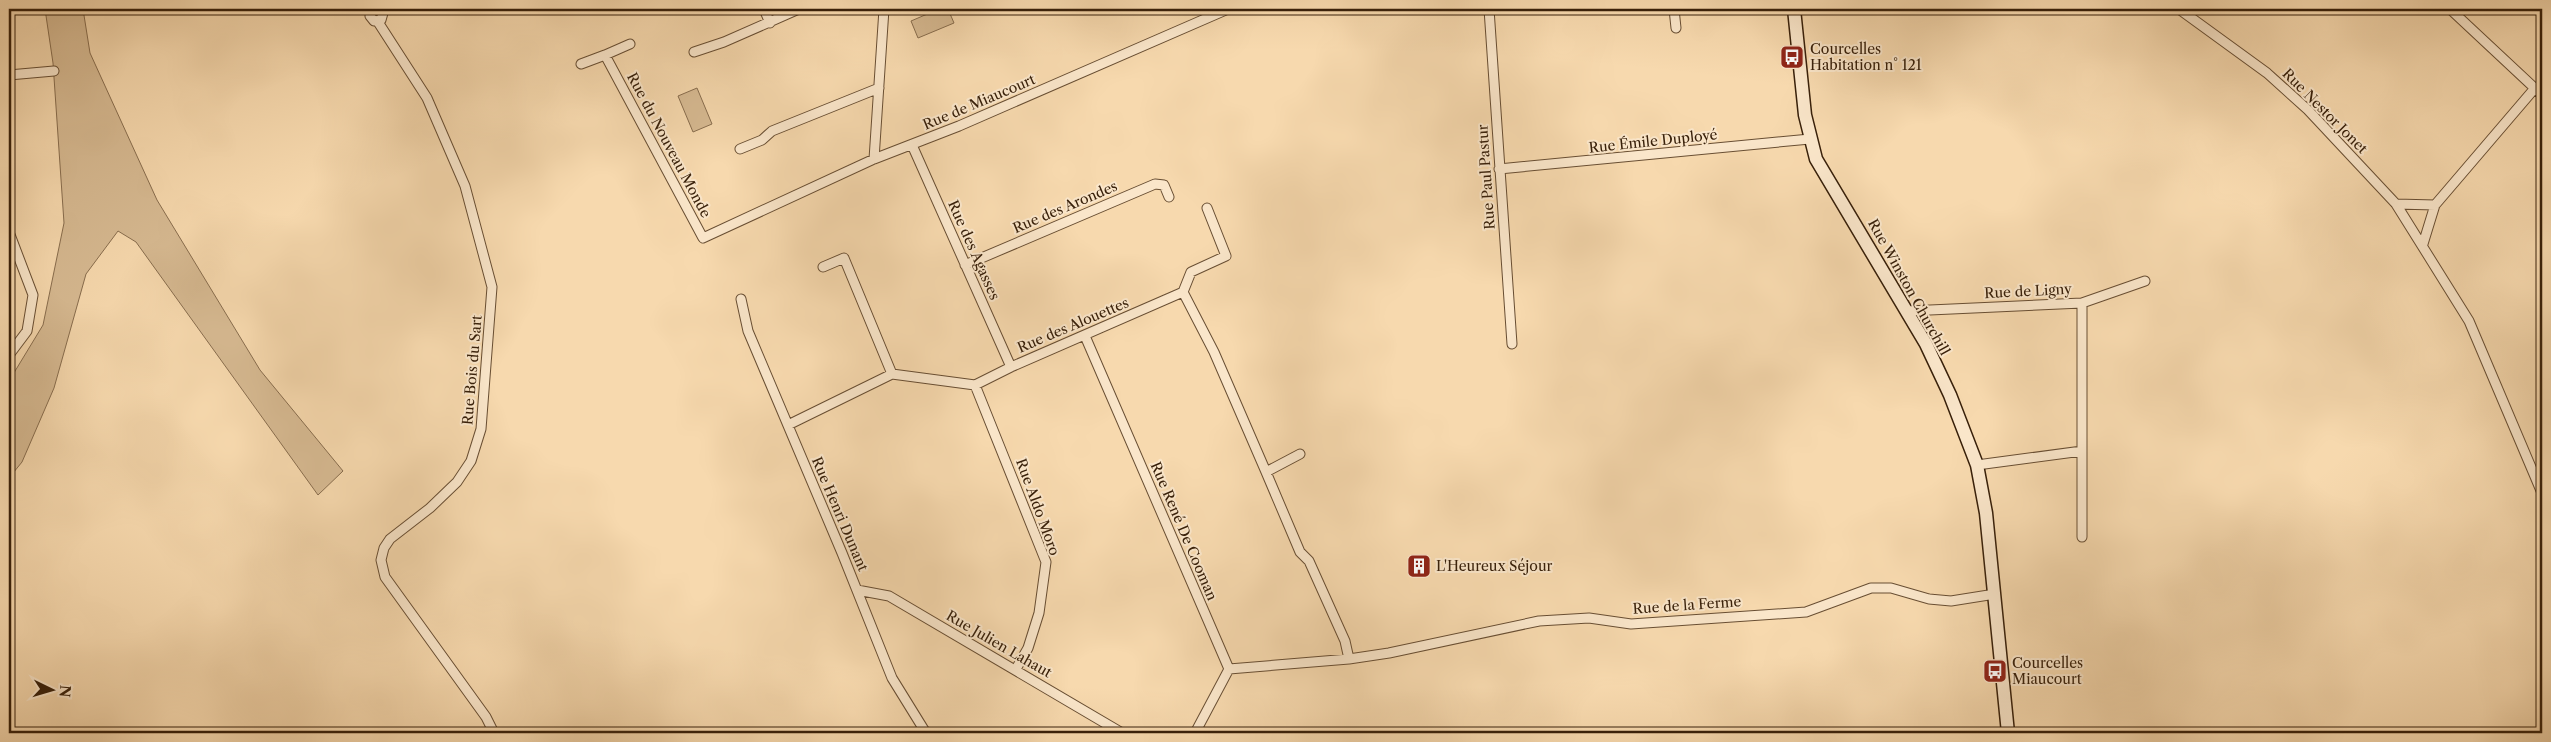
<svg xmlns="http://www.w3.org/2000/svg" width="2551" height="742" viewBox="0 0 2551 742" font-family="'Libre Caslon Text',serif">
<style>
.green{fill:#d7ba92;stroke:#886d4e}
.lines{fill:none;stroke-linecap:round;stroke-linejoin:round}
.minor-casing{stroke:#684e33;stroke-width:11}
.secondary-casing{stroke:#38200a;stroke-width:15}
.minor{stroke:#fae6ca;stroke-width:9}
.secondary{stroke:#fae6ca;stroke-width:12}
.labels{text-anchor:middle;stroke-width:4;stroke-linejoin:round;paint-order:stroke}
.poi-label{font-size:14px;fill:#38200a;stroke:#fae6ca;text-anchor:start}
.street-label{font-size:14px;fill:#38200a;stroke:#fae6ca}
</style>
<rect width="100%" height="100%" fill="#f7d9ae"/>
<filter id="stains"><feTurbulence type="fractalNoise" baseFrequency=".004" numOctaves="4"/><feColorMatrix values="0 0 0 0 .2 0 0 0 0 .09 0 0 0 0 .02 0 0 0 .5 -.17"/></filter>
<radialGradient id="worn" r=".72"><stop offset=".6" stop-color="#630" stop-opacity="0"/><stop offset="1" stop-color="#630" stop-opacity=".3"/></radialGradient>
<path class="green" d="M45,9h38l7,44 67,147 103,170 83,101 -25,24 -182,-253 -18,-11 -32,43 -32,114 -32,74 -13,16v-97l34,-56 21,-102 -11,-160z
M939,9h9l6,14 -36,15 -7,-17z
M697,88l15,36 -19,8 -15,-36z"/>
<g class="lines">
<g class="minor-casing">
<path id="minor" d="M373,9l-3,7 4,5 7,-1 2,-7
M764,9l6,14
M1489,9l23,335
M1674,9l2,19
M2179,9l88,64 41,37 88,94 73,117 73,172
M2450,9l92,86
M378,22l49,76 38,88 27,101 -11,142 -10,32 -14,21 -27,26 -40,31 -6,9 -3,12 4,17 101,140 8,16
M630,44l-25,11 98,183 171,-79 85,-33 269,-117
M694,52l30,-10 75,-33
M581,64l24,-9
M9,75l45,-4
M912,145l99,222
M740,149l22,-9 10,-9 107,-43
M874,159l10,-150
M1499,169l311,-30
M2396,204l39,1 100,-117
M9,232l24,63 -6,36 -18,24
M2423,244l12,-39
M965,265l190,-81 9,1 5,12
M823,267l21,-9 48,116
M1183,292l31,60 52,120 34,-18
M1183,292l8,-20 35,-16 -19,-48
M741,299l7,32 94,222 50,125 34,55
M2082,303v234
M1908,311l174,-8 63,-22
M1085,336l144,333 -34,64
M975,385l71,177 -7,51 -11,35 -12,21
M788,425l104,-51 83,11 36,-18 172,-75
M1977,465l105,-14
M1266,472l34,80 9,9 36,80 4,18
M857,590l32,6 233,137
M1229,669l120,-10 40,-6 150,-32 50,-3 42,6 175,-12 65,-24h20l38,11 22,2 44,-7"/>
</g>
<g class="secondary-casing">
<path id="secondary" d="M1794,9l11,106 11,44 110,185 24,51 27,70 9,48 22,220"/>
</g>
<use href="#minor" class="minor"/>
<use href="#secondary" class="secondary"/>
</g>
<defs>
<g id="bus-square" transform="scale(1.25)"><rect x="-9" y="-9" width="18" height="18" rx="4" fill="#8f2418" stroke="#fae6ca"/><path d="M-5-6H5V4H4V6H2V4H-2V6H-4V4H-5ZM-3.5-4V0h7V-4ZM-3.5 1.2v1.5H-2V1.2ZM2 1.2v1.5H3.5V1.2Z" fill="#fff"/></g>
<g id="building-square" transform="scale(1.25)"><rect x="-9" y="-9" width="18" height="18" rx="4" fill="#8f2418" stroke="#fae6ca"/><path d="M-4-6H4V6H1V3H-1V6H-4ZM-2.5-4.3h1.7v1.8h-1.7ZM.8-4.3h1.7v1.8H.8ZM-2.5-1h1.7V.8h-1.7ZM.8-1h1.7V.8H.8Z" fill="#fff"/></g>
</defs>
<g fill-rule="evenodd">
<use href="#bus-square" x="1792" y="57"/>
<use href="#building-square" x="1419" y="566"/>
<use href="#bus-square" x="1995" y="671"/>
</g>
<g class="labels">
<g class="poi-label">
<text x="1810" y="54">Courcelles<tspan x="1810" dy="16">Habitation n° 121</tspan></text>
<text x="1436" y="571">L'Heureux Séjour</text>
<text x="2012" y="668">Courcelles<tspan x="2012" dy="16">Miaucourt</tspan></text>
</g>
<g class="street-label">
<text transform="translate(979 102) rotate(-23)" y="5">Rue de Miaucourt</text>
<text transform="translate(2325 111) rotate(45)" y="5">Rue Nestor Jonet</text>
<text transform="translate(1653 141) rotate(-6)" y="5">Rue Émile Duployé</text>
<text transform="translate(669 145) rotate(62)" y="5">Rue du Nouveau Monde</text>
<text transform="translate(1486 177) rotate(-94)" y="5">Rue Paul Pastur</text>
<text transform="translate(1065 207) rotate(-23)" y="5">Rue des Arondes</text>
<text transform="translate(974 250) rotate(66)" y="5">Rue des Agasses</text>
<text transform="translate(1909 287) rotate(61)" y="5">Rue Winston Churchill</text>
<text transform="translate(2028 291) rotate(-3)" y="5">Rue de Ligny</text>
<text transform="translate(1073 325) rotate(-23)" y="5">Rue des Alouettes</text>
<text transform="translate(472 370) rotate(-85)" y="5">Rue Bois du Sart</text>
<text transform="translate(1038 507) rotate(70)" y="5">Rue Aldo Moro</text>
<text transform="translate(840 514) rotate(67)" y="5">Rue Henri Dunant</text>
<text transform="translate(1184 531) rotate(67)" y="5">Rue René De Cooman</text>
<text transform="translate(1687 605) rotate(-4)" y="5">Rue de la Ferme</text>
<text transform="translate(999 644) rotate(30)" y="5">Rue Julien Lahaut</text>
</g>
</g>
<rect width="2551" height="742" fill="none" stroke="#f7d9ae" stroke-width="30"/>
<rect x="10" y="10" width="2531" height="722" fill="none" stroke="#38200a" stroke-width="2.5"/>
<rect x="15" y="15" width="2521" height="712" fill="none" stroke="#38200a"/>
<g transform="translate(52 690) rotate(95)" stroke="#fae6ca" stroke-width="4" paint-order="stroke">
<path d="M0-4L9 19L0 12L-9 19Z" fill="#38200a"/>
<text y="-8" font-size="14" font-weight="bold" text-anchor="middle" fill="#38200a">N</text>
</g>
<rect width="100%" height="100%" filter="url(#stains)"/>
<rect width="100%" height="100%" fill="url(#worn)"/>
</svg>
